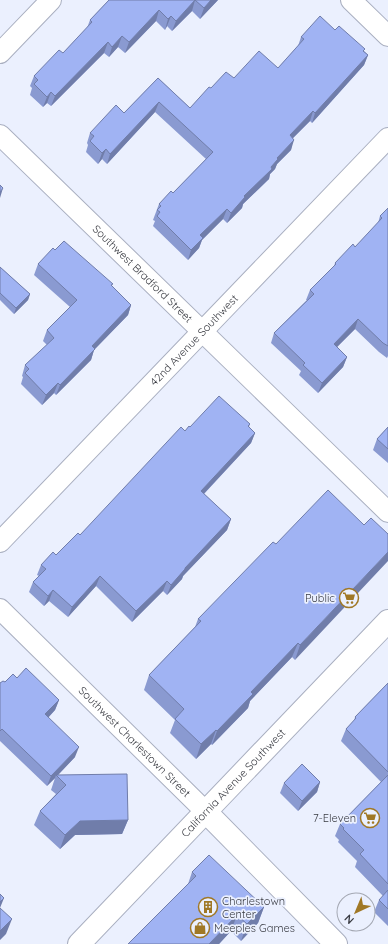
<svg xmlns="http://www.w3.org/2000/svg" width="388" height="944" viewBox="0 0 388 944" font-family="Quicksand,sans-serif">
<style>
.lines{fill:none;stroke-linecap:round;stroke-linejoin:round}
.street-casing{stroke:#a9afc0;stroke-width:22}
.secondary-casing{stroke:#a9afc0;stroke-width:24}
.street{stroke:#fff;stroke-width:20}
.secondary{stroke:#fff;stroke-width:22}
.wall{fill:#8a9ad1}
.shaded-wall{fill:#707daa}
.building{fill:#a0b3f3;stroke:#707daa}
.labels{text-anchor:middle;stroke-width:3.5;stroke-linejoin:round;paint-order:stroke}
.street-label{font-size:11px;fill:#393b42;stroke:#ebf0fe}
.poi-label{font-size:11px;fill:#393b42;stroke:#ebf0fe;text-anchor:end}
</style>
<rect width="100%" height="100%" fill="#ebf0fe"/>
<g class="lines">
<g class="street-casing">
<g id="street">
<path d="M351,0l37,36"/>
<path d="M0,53l51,-53"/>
<path id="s1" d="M0,135l388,377"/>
<path id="s2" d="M0,542l388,-404"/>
<path id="s3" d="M0,609l206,203"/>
</g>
</g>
<g class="secondary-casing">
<g id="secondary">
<path d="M206,812l130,132"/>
<path id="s4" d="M79,944l309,-323"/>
</g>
</g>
<use href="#street" class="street"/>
<use href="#secondary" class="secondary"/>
</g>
<path class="wall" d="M109,0h109l-18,19 -8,-8 -20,20 -5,-5 -2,4 -9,-9 -31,32 -7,-6 -9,10 -5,-4 -53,53 -4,-3 -4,4 -13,-12 2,-7 -2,-2 4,-10 29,-23 24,-25 3,-8z
M335,30l29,21 4,4 -4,10 -52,58 -2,-2 -17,17 -2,12 -14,14 -2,5 -5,5 -1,5 -26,25 -1,4 -15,15 -4,-4 -21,21 -3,8 -11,12 -35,-34 2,-5 -2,-1 6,-16 14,-11 33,-34 -51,-47 -48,52 -5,-5 -4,5 -12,-12 2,-7 -1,-2 3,-10 34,-20 34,-35 32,30 21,-20 23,-10 44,-10 20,-22 3,-9z
M388,208v148l-1,2 -8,-6 -24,-23 -18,18 10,10 -4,10 -25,26 -19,-18 2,-4 -30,-28 3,-10 33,-33h-1l4,-10 24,-24 1,-3 20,-16 23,-24 2,-7z
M55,250l57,36 19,19 -3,10 -34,35 -3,10 -35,35 -2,-2 -12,12 -21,-21 2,-7 -1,-1 3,-11 22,-20 -4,-4 4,-11 23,-23 -36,-32 4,-11z
M0,267l30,27 -2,6 -14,14 -14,-14z
M250,424l-1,3 6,6 -4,10 -47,51 27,25 -4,11 -44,46 -1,3 -15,16 -4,-4 -31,31 -36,-36 -28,31 -19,-16 -5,5 -15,-14 4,-10 6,-6 -2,-1 4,-10 15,-10 24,-20 105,-104 5,-4z
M388,427v36l-15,-13 4,-11z
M364,525l-69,135 -3,-3 -42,44 -2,7 -36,37 -1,-1 -15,15 -26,-26 5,-13 -31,-30 5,-15 46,-48 3,-8 78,-75z
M17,678l42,22 -4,10 -7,8 27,39 -17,18 70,45 -6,14 -47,1 -15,14 -26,-24 6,-14 16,-17 -5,-4 4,-12 -8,8 -47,-45v-58z
M388,683v243l-14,-14 5,-12 4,-4 -28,-29 2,-6 -19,-19 1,-2 -4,-4 5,-12 41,-42 -40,-41 5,-12 8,-8 1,-4z
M320,782l-3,10 -19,19 -18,-18 4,-10z
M192,872l72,35 -6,16 -17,18 -10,-10 -12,13h-91l60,-60z"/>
<path class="shaded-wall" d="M195,0l-3,11 -20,20 4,-10z
M211,0h7l-18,19 4,-11z
M159,10l-3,11 -31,32 4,-11z
M171,16l-4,10 -2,4 3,-11z
M122,36l-4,11 -9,10 3,-10z
M108,42l-4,11 -53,53 4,-10z
M368,55l-4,10 -52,58 3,-10z
M51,92l-4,11 -4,4 4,-10z
M159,102l-4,10 -48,52 3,-10z
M313,111l-3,10 -24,24 4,-10z
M294,140l-3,10 -14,14 -2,5 -5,5 -1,5 -26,25 -1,4 -15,15 4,-10 13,-17 27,-29 6,-9z
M106,149l-4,10 -4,5 4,-11z
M3,188l-3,10v-6z
M227,209l-4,10 -21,21 -3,8 -11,12 3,-10 9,-15z
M30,294l-2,6 -14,14 2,-6z
M131,305l-3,10 -34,35 -3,10 -35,35 4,-10 32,-39z
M358,319l-3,10 -25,25 4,-10z
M347,357l-4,10 -25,26 4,-10z
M58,383l-4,10 -12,12 4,-10z
M255,433l-4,10 -54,58 4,-10z
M231,519l-4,11 -44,46 -1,3 -15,16 4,-10 14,-17z
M388,552v9l-93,99 5,-15z
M100,576l-4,10 -28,31 4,-10z
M167,581l-4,10 -31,31 4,-11z
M53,590l-4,11 -5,5 4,-10z
M298,643l-6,14 -42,44 -2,7 -36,37 5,-14 34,-39z
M59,700l-4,10 -14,15 4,-11z
M216,730l-5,14 -15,15 5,-15z
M79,747l-4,10 -18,19 -1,-1 -1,3 -8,8 4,-10z
M320,782l-3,10 -19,19 4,-10z
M128,820l-6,14 -47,1 -15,14 5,-14 15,-14z
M4,898l-4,10v-6z
M264,907l-6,16 -17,18 6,-17z
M237,915l-6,16 -12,13h-10z
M12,919l-6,15 -6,6v-9z"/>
<path class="building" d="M109,0h102l-7,8 -9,-8 -19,21 -5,-5 -3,3 -9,-9 -30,32 -7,-6 -10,11 -4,-5 -53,54 -4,-4 -4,5 -13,-13 4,-4 -4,-4 25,-26 4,3 29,-31 -2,-2z
M320,16l15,14 4,-4 26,23 -2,2 5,4 -53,58 -2,-2 -23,24 4,5 -17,18 1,1 -7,8 1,2 -28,27 1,1 -14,16 -4,-4 -27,26 3,3 -12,12 -34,-34 3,-4 -3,-2 4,-4 -2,-2 12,-13 2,2 40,-41 -54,-50 -49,52 -4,-5 -4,4 -12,-12 4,-5 -4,-3 26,-28 8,8 34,-35 32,30 19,-21 2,1 15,-16 8,6 25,-27 19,17 26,-29 -3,-2z
M0,185l3,3 -3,4z
M388,208v138l-5,-3 -25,-24 -24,25 13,13 -25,26 -19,-18 2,-2 -31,-30 40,-39 -4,-4 26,-26 -1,-1 18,-19 2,3 27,-29 -2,-2z
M64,241l49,43 -2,1 20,20 -39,41 3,3 -35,36 -2,-2 -12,12 -21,-22 4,-4 -4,-4 29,-27 -7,-8 30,-30 -39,-36 15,-16 2,2z
M0,267l30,27 -14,14 -16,-15z
M219,396l31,28 -2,2 7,7 -54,58 30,28 -46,49v1l-14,16 -4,-4 -31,30 -36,-35 -28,31 -19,-17 -5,6 -15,-14 13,-13 -5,-4 12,-13 3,3 22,-22 2,2 101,-108 4,4 4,-5 1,1z
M388,427v22l-11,-10z
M328,490l36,35 7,-7 17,16v18l-88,93 -2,-2 -47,49 2,2 -36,37 -1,-1 -15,14 -26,-25 9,-10 -35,-34 52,-54 -3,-2 75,-77 3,2z
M26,668l33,32 -14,14 34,33 -28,29 -49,-47 -2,2v-48l3,-2 2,1 8,-8 4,4z
M388,683v89l-42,-43 10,-11 -1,-1z
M302,764l18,18 -18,19 -18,-18z
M127,774l1,46 -48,1 -15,14 -25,-24 26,-26 -10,-10z
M388,775v109l-28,-30 4,-4 -21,-21 1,-1 -4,-4z
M209,855l55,52 -17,17 -10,-9 -28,29h-81l68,-68 -4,-4z
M388,890v19l-9,-9z
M0,894l4,4 -4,4z
M0,908l12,11 -12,12z"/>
<defs>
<g id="supermarket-ring" transform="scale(1)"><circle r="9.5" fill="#ebf0fe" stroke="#a07826" stroke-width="1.5"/><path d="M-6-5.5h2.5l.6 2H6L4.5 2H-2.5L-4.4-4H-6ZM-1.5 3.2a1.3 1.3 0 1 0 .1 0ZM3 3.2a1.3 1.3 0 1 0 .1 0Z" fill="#a07826"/></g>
<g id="building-ring" transform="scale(1)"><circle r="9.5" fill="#ebf0fe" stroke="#a07826" stroke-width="1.5"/><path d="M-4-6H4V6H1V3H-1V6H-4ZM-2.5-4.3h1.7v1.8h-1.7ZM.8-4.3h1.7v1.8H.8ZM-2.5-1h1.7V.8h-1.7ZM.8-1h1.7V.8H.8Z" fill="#a07826"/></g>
<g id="shop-ring" transform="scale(1)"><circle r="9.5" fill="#ebf0fe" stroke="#a07826" stroke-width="1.5"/><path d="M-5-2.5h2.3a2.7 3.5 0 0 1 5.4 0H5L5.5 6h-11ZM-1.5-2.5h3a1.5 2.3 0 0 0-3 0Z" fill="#a07826"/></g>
</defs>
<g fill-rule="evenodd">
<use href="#supermarket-ring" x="349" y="598"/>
<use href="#supermarket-ring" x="370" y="818"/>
<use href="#building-ring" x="208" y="907"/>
<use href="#shop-ring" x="200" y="928"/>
</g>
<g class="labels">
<g class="street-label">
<text dy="4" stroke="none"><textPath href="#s1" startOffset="199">Southwest Bradford Street</textPath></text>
<text dy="4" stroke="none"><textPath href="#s2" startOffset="280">42nd Avenue Southwest</textPath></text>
<text dy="4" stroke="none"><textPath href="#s3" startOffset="189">Southwest Charlestown Street</textPath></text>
<text dy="4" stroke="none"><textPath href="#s4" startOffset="223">California Avenue Southwest</textPath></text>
</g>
<g class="poi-label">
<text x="335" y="602">Public</text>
<text x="356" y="822">7-Eleven</text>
<text x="222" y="905" text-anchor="start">Charlestown<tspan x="222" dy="13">Center</tspan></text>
<text x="214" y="932" text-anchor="start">Meeples Games</text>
</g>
</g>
<g transform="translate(356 912) rotate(224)"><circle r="19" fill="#ebf0fe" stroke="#a4a8b3"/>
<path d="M0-3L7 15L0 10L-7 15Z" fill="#a07826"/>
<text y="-6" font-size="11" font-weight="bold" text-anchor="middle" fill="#393b42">N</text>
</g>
</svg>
